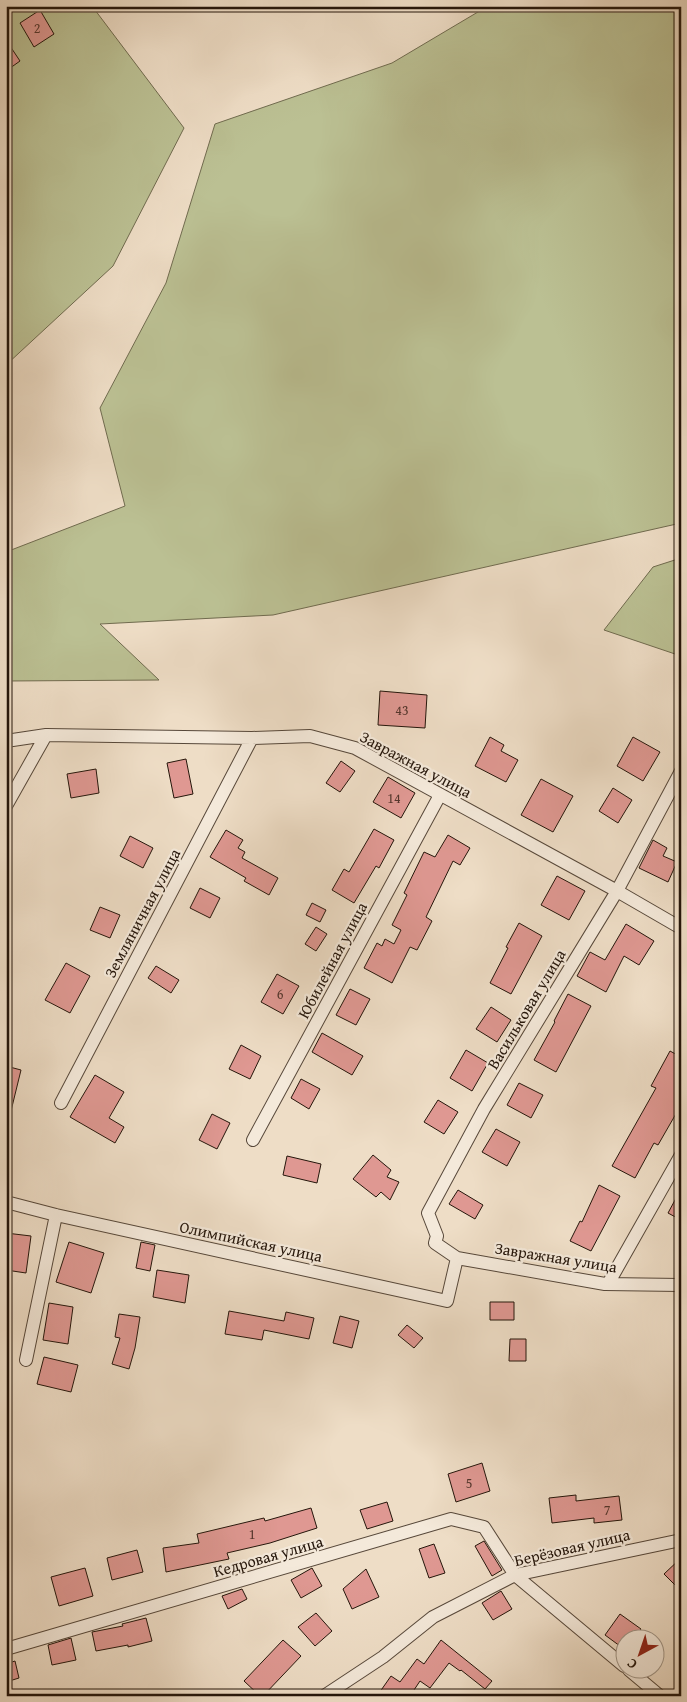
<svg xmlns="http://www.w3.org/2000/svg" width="687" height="1702" viewBox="0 0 687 1702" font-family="'Gentium Book Plus',serif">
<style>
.green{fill:#bbc093;stroke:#706b4f}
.building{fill:#df9892;stroke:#25160b}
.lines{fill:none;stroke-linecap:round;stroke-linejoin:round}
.street-casing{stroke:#57483a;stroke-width:14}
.street{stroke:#f4e9da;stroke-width:12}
.labels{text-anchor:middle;stroke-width:4.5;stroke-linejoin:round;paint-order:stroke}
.number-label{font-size:14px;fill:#54362d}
.street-label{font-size:16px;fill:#25160b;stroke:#f4e9da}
</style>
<rect width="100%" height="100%" fill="#eeddc6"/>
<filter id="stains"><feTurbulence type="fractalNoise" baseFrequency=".004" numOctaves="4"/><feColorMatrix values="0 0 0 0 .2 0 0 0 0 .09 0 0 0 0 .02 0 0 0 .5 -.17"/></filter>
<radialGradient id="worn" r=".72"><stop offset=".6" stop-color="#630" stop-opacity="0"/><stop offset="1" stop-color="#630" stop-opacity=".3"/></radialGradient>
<path class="green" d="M6,6h86l92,122 -71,138 -107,99z
M488,6h193v517l-408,92 -173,9 59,56 -153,1v-129l119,-46 -25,-98 66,-125 49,-159 177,-61z
M681,558v98l-77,-26 49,-63z"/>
<path class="building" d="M40,10l14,24 -20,13 -14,-24z
M6,40l14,21 -14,10z
M380,691l47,4 -2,33 -47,-3z
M490,737l14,8 -3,6 17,9 -12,22 -31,-16z
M633,737l27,15 -17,29 -26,-15z
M186,759l7,35 -19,4 -7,-35z
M341,761l14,10 -15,21 -14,-9z
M96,769l3,24 -28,5 -4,-24z
M388,777l27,16 -14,25 -28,-16z
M541,779l32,17 -20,36 -32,-17z
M613,788l19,12 -14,23 -19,-12z
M374,829l20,11 -15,28 -3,-2 -22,37 -22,-13 12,-21 5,3z
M226,830l17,10 -5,8 7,4 -3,6 36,20 -9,17 -25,-14 2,-3 -36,-21z
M448,835l22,13 -10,17 -7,-4 -27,56 6,4 -15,29 -7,-3 -18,36 -28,-15 13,-25 5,3 3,-7 9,5 7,-14 -9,-5 15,-30 -3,-2 20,-41 11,5z
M130,836l23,12 -10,20 -23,-12z
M653,840l14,8 -4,8 14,6 -9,20 -29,-14z
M557,876l28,15 -16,29 -28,-15z
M200,888l20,10 -10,20 -20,-10z
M312,903l14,7 -6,12 -14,-7z
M100,907l20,8 -10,23 -20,-8z
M519,923l23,13 -31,58 -21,-11 18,-35 -2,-1z
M626,924l28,17 -15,24 -15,-9 -18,36 -29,-16 13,-24 15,8z
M316,927l11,7 -11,17 -11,-7z
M66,963l24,13 -20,37 -25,-13z
M156,966l23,14 -8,13 -23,-15z
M277,974l22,12 -16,28 -22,-12z
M350,989l20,10 -14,26 -20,-10z
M568,994l23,12 -35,66 -22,-12 21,-38 -1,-1z
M491,1007l20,13 -14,22 -21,-13z
M322,1033l41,23 -11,19 -40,-23z
M241,1045l20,11 -11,23 -21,-10z
M466,1050l22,13 -16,28 -22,-13z
M670,1051l11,6v48l-23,40 -4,-2 -19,35 -23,-12 44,-78 -5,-2z
M6,1066l15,4 -11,45 -4,-1z
M95,1075l29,17 -15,26 15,9 -9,16 -45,-26z
M301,1079l19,10 -11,20 -18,-11z
M519,1083l24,12 -12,23 -24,-13z
M438,1100l20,12 -14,22 -20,-12z
M212,1114l18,9 -13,26 -18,-9z
M496,1129l24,13 -13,24 -25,-14z
M373,1155l18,15 -4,7 12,5 -9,18 -9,-8 -5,5 -23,-18z
M287,1156l34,8 -4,19 -34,-8z
M599,1185l21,11 -29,55 -21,-10 10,-20 2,1z
M681,1189v31l-13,-7z
M458,1190l25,15 -8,14 -26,-15z
M6,1233l25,3 -5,37 -20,-3z
M69,1242l35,11 -13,40 -35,-11z
M141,1242l14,3 -5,26 -14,-3z
M157,1270l32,5 -4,28 -32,-6z
M490,1302h24v18h-24z
M49,1303l24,4 -5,37 -25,-4z
M229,1311l55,10 2,-9 28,6 -5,21 -45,-9 -2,10 -37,-6z
M119,1314l21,3 -5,31 -6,21 -17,-5 8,-26 -5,-1z
M340,1316l19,5 -7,27 -19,-5z
M407,1325l16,13 -9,10 -16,-13z
M510,1339h16v22h-17z
M44,1357l34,8 -7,27 -34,-8z
M482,1463l8,28 -34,11 -8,-28z
M576,1495v6l43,-5 3,24 -28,3v-5l-42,5 -3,-25z
M387,1502l6,19 -26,8 -7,-19z
M311,1508l6,20 -47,15 -43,10 2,6 -63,13 -3,-24 36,-5 -2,-9 67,-16 1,3z
M484,1541l18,29 -10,6 -17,-30z
M434,1544l11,29 -16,5 -10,-29z
M137,1550l6,22 -31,8 -5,-22z
M681,1558v33l-17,-17z
M85,1568l8,28 -34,10 -8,-29z
M312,1568l10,18 -21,12 -10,-18z
M366,1569l13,28 -27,12 -9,-20z
M242,1589l5,10 -19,10 -6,-13z
M501,1591l11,18 -19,11 -11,-17z
M316,1613l16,18 -17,15 -17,-19z
M620,1614l21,15 -8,11h-9v9l-19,-14z
M146,1618l6,23 -24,6v-2l-32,6 -4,-19 31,-6 -1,-2z
M71,1638l5,22 -24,5 -4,-20z
M283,1640l18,16 -38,40h-3l-16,-15z
M441,1640l51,41 -7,8 -24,-19 -1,1 -11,-8 -19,25 -10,-7 -10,15h-33l14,-20 9,6 17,-23 7,5z
M15,1661l4,17 -13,4v-18z"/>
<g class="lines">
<g class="street-casing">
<path id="street" d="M6,741l40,-6 206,3 58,-2 45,12 262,143 64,37
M681,771l-64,120 -133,218 -56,104 9,23 -2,7 22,15 148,26 76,1
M6,806l40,-71
M61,1103l191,-365
M253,1140l187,-345
M6,1202l50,13 391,86 10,-43
M608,1284l73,-129
M26,1360l30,-145
M6,1649l445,-130 33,8 31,48 109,91
M629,1670l31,26
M324,1696l59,-39 50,-40 82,-42 166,-35"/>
</g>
<use href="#street" class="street"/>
</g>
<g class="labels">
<g class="number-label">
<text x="37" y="33">2</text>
<text x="402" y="715">43</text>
<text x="394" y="803">14</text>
<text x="280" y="999">6</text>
<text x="469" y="1488">5</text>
<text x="607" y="1515">7</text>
<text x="252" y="1539">1</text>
</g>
<g class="street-label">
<text transform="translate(416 764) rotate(28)" y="6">Завражная улица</text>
<text transform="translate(142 913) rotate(-62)" y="6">Земляничная улица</text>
<text transform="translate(332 960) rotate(-62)" y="6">Юбилейная улица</text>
<text transform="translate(526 1009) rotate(-59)" y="6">Васильковая улица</text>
<text transform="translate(251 1241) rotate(12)" y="6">Олимпийская улица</text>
<text transform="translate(556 1257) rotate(9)" y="6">Завражная улица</text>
<text transform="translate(572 1547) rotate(-13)" y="6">Берёзовая улица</text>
<text transform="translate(268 1556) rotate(-16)" y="6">Кедровая улица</text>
</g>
</g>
<rect width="687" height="1702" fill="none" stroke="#eeddc6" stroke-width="25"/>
<rect x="8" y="8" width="672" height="1687" fill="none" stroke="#25160b" stroke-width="2.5"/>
<rect x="12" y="12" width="662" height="1677" fill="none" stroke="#25160b"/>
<g transform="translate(640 1654) rotate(220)"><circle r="24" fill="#f4e9da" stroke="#a19587"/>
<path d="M0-4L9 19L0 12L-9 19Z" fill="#8f2418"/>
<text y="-8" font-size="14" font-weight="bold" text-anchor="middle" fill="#25160b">С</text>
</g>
<rect width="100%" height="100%" filter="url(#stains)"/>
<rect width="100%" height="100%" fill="url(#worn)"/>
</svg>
